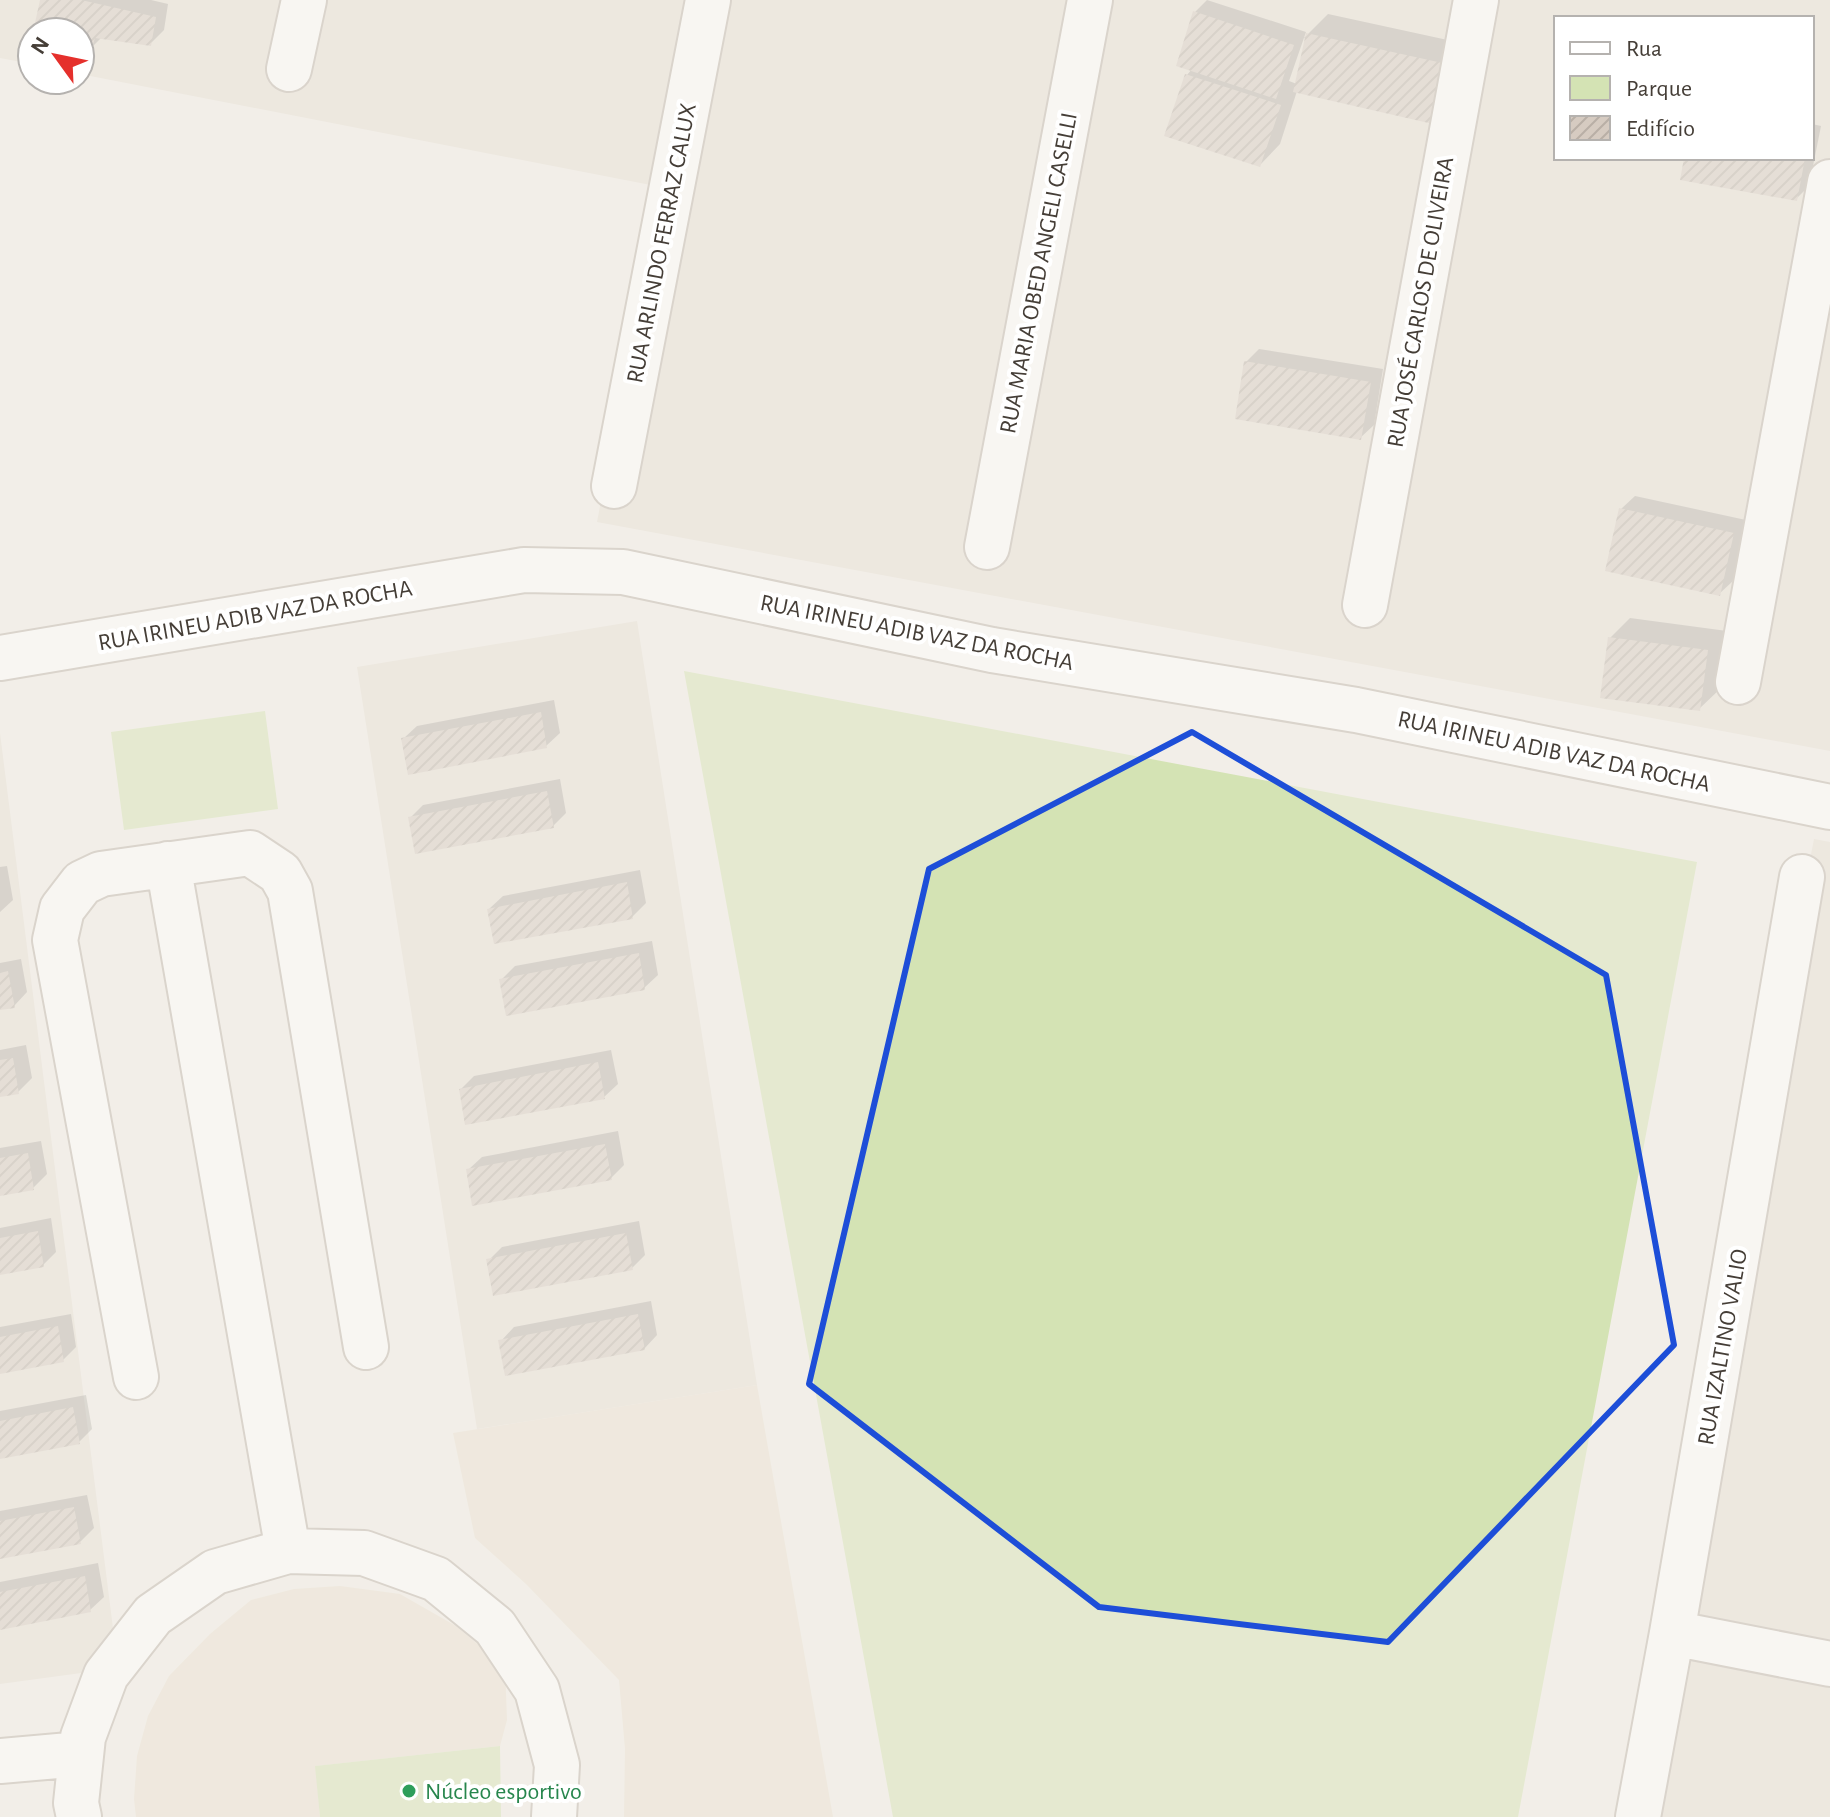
<svg xmlns="http://www.w3.org/2000/svg" width="1830" height="1817" viewBox="0 0 1830 1817" font-family="'Alegreya Sans',sans-serif">
<style>
.residential{fill:#e6dfd6;fill-rule:evenodd}
.education{fill:#eae1d3}
.green{fill:#d4e3b4}
.shadow{fill:#0003}
.building{fill:url(#building-hatch)}
.lines{fill:none;stroke-linecap:round;stroke-linejoin:round}
.minor-casing{stroke:#bdb4ab;stroke-width:48}
.minor{stroke:#fff;stroke-width:44}
.marked{fill:none;stroke:#1d4ed8;stroke-width:6;stroke-linejoin:round}
.leisure-dot{fill:#2e9e5b;stroke:#fff;stroke-width:3}
.labels{text-anchor:middle;stroke-width:8;stroke-linejoin:round;paint-order:stroke}
.street-label{font-size:24px;fill:#453e37;stroke:#fff}
.leisure-label{font-size:24px;fill:#27864d;stroke:#fff;text-anchor:start}
</style>
<defs>
<pattern id="building-hatch" width="6" height="6" patternUnits="userSpaceOnUse" patternTransform="scale(2)"><rect width="6" height="6" fill="#d6cbc1"/><path d="M-1 1l2-2M0 6l6-6M5 7l2-2" fill="none" stroke="#b9afa6"/></pattern>
</defs>
<rect width="100%" height="100%" fill="#f2eee8"/>
<path class="residential" d="M0,0h1830v751l-1233,-229 64,-335 -581,-113v-42h-48v32l-32,-6zM1556,18h256v140h-256z
M637,621l120,764 -280,44 -120,-762z
M0,733l118,935 -118,16z
M1814,839l16,3v975h-206z"/>
<path class="education" d="M757,1385l76,432h-209l1,-68 -6,-69 -93,-96 -51,-46 -22,-105z
M340,1586l60,8 56,32 49,41 2,53 -7,26 -184,20 4,51h-184l-2,-18 3,-43 11,-40 21,-40 41,-42 41,-34 43,-11z"/>
<path class="green" d="M684,671l1013,191 -179,955h-625z
M265,711l13,98 -154,21 -13,-98z
M500,1746l1,71h-181l-5,-51z"/>
<path class="shadow" d="M42,0h109l17,4 -4,26 -14,14 -48,-7 -11,11 -11,-2v-14h-45z
M1207,0l99,32 -17,49 8,3 10,-45 -3,-1 24,-24 138,30 -13,57 -156,-10 -17,53 -20,21 -73,-90 5,-6 3,-57z
M1812,124l9,2 -12,60 -13,13 -110,-41h126z
M1259,349l124,20 -9,56 -14,13 -114,-76z
M1635,496l111,24 -13,61 -14,13 -98,-85z
M1630,618l97,13 -7,58 -21,20 -89,-71z
M554,700l6,33 -14,13 -143,-7 14,-13z
M560,779l6,34 -13,13 -143,-8 13,-13z
M7,866l6,34 -13,12v-45z
M640,870l6,33 -14,14 -143,-8 14,-13z
M652,941l6,34 -14,13 -143,-8 14,-14z
M21,959l6,33 -13,14 -14,2v-45z
M26,1045l6,33 -14,14 -18,3v-45z
M611,1050l7,34 -14,13 -143,-8 13,-13z
M618,1131l6,34 -13,13 -143,-8 14,-13z
M41,1141l6,33 -14,14 -33,6v-46z
M51,1218l5,34 -13,13 -43,8v-45z
M639,1221l6,34 -13,13 -143,-8 13,-13z
M651,1301l6,34 -13,14 -143,-8 13,-14z
M71,1314l5,33 -13,13 -63,12v-45z
M86,1395l6,34 -13,13 -79,15v-46z
M87,1495l7,33 -14,14 -80,15v-46z
M98,1563l6,34 -14,13 -90,18v-46z"/>
<path class="building" d="M40,0h41l75,17 -5,29 -56,-8 -4,12 -11,-2v-16h-47z
M1193,11l101,34 -18,54 -100,-33z
M1306,33l141,31 -14,60 -140,-32z
M1185,74l96,31 -21,62 -96,-31z
M1684,158h121l-8,43 -117,-21z
M1244,361l127,21 -10,58 -126,-21z
M1619,508l115,25 -14,63 -115,-25z
M1608,637l100,13 -8,61 -100,-13z
M541,712l6,36 -139,27 -7,-37z
M547,791l7,37 -139,26 -7,-37z
M627,882l6,37 -139,25 -7,-35z
M639,953l6,37 -139,26 -7,-37z
M8,971l7,37 -15,2v-37z
M13,1058l6,36 -19,3v-37z
M598,1062l7,37 -140,26 -6,-36z
M605,1144l7,36 -140,26 -6,-37z
M28,1153l6,37 -34,6v-38z
M38,1231l6,36 -44,8v-37z
M626,1233l7,37 -140,26 -7,-37z
M638,1314l7,36 -140,26 -7,-36z
M58,1326l6,36 -64,12v-37z
M73,1407l7,37 -80,15v-38z
M74,1507l7,37 -81,15v-38z
M85,1576l6,36 -91,18v-38z"/>
<g class="lines">
<g class="minor-casing">
<path id="minor" d="M289,69l15,-69
M614,486l94,-486
M987,547l103,-547
M1365,605l111,-605
M0,658l524,-88 99,2 369,78 364,60 474,97
M1738,682l92,-500
M168,864l120,687
M136,1377l-81,-437 7,-31 20,-26 19,-9 149,-21 30,20 10,18 76,456
M1672,1633l158,31
M0,1761l81,-7
M79,1817l-3,-14 7,-66 23,-62 47,-60 62,-43 73,-21 76,2 72,26 59,48 42,63 20,75 -3,52
M1638,1817l34,-184 130,-756"/>
</g>
<use href="#minor" class="minor"/>
</g>
<path d="M0 0H1830V1817H0ZM1192,732l414,243 68,370 -286,297 -289,-35 -290,-223 120,-515z" fill="#f2eee8" fill-opacity=".55" fill-rule="evenodd"/>
<path class="marked" d="M1192,732l414,243 68,370 -286,297 -289,-35 -290,-223 120,-515z"/>
<circle class="leisure-dot" cx="409" cy="1791" r="8"/>
<g class="labels">
<g class="street-label">
<text transform="translate(661 243) rotate(-79)" y="8">RUA ARLINDO FERRAZ CALUX</text>
<text transform="translate(1038 273) rotate(-79)" y="8">RUA MARIA OBED ANGELI CASELLI</text>
<text transform="translate(1420 302) rotate(-80)" y="8">RUA JOSÉ CARLOS DE OLIVEIRA</text>
<text transform="translate(255 615) rotate(-10)" y="8">RUA IRINEU ADIB VAZ DA ROCHA</text>
<text transform="translate(917 632) rotate(11)" y="8">RUA IRINEU ADIB VAZ DA ROCHA</text>
<text transform="translate(1554 751) rotate(12)" y="8">RUA IRINEU ADIB VAZ DA ROCHA</text>
<text transform="translate(1722 1347) rotate(-80)" y="8">RUA IZALTINO VALIO</text>
</g>
<g class="leisure-label">
<text x="425" y="1799">Núcleo esportivo</text>
</g>
</g>
<rect x="1554" y="16" width="260" height="144" fill="#ffffff" stroke="#b5b2af" stroke-width="2"/>
<rect x="1570" y="42" width="40" height="12" fill="#ffffff" stroke="#b5b2af" stroke-width="2"/>
<text x="1626" y="56" font-size="24" fill="#453e37">Rua</text>
<rect x="1570" y="76" width="40" height="24" fill="#d4e3b4" stroke="#b5b2af" stroke-width="2"/>
<text x="1626" y="96" font-size="24" fill="#453e37">Parque</text>
<rect x="1570" y="116" width="40" height="24" fill="url(#building-hatch)" stroke="#b5b2af" stroke-width="2"/>
<text x="1626" y="136" font-size="24" fill="#453e37">Edifício</text>
<g transform="translate(56 56) rotate(303)"><circle r="38" fill="#ffffff" stroke="#b5b2af" stroke-width="2"/>
<path d="M0-6L14 30L0 20L-14 30Z" fill="#e5302c"/>
<text y="-12" font-size="22" font-weight="bold" text-anchor="middle" fill="#453e37">N</text>
</g>
</svg>
